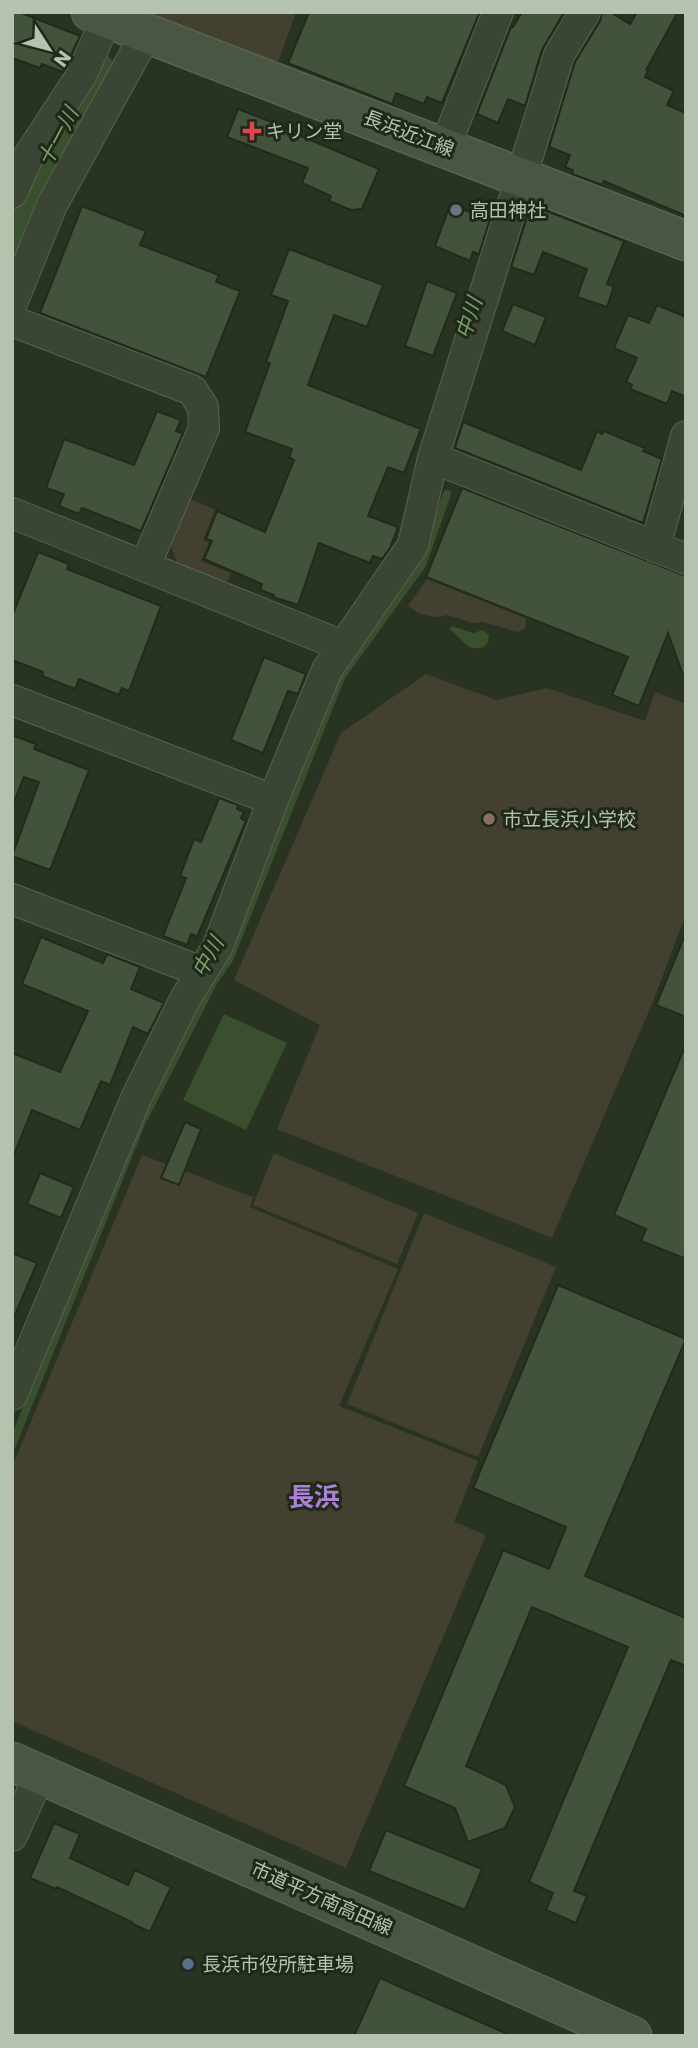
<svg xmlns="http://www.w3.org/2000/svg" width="698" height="2048" viewBox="0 0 698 2048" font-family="Poppins,'Noto Sans JP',sans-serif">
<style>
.green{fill:#43402f}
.water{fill:#394f2d}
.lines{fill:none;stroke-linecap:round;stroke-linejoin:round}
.stream{stroke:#394f2d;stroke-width:8}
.river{stroke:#394f2d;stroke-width:47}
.building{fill:#43523a;stroke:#212b1b;stroke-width:2}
.street-casing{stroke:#576351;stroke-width:32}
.secondary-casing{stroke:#576351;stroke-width:41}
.street{stroke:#3a4534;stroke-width:30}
.secondary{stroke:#495742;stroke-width:38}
.health-dot{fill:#e0444e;stroke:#1f2919;stroke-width:2.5}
.worship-dot{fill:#6b7280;stroke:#1f2919;stroke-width:2.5}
.education-dot{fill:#8d6e63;stroke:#1f2919;stroke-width:2.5}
.service-dot{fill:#5c6f8a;stroke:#1f2919;stroke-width:2.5}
.labels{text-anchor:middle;stroke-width:6;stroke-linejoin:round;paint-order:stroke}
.poi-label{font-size:19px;fill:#b4c2ae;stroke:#1f2919;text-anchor:start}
.street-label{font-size:19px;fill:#b4c2ae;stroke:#1f2919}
.water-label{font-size:21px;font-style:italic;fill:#7d9f69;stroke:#1f2919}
.district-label{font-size:26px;font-weight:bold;fill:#a981d5;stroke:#1f2919}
</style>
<rect width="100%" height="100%" fill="#283421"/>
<path class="green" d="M145,12h151l-18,50z
M187,498l28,12 -12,30 6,2 -8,19 30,12 -5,12 -47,-19 -9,-22z
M427,579l99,39 -1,10 -7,4 -35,-10 -11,1 -24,-8 -12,2 -16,-3 -12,-8z
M426,674l70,26 51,-12 98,33 10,-29 31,12v210l-32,85 -102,239 -275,-109 43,-104 -86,-45 107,-247z
M274,1153l144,60 -21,51 -144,-59z
M142,1155l111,42 -3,10 148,62 -59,137 139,55 -24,61 32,13 -140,333 -334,-147v-254z
M424,1213l132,54 -78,190 -131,-53z"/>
<path class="water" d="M452,626l21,7 10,-3 6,5 -1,7 -4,5c-18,6 -22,-10 -35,-18z
M224,1014l63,29 -41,87 -63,-30z"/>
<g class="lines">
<path class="stream" d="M12,1445l129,-321 73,-143 15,-21 112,-283 81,-112 25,-71"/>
<path class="river" d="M12,237l27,-64 55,-98"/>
</g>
<path class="building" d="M12,12h7l61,24 -17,36 -21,-8 -2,4 -28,-10z
M309,12h166l4,2 -37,89 -15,-6 -3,7 -28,-11 -4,11 -104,-41z
M522,12h42l-22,38 -17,56 -17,-7 -10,24 -21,-9 34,-87h2z
M602,12h8l20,12 7,-12h41l-32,58 2,1 -3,6 29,14 -7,14 19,8v103l-82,-35 -2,4 -30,-11 1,-4 -8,-3 5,-12 -21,-8 26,-85 25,-41z
M238,109l59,23 -1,2 83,35 -17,40 -11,1 -22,-9 2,-5 -29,-13 6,-15 -81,-31z
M450,205l40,14 -11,35 -6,-2 -3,9 -35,-15z
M531,205l93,36 -17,43 7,2 -7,21 -30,-10 10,-28 -44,-17 -9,23 -23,-8z
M82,206l64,25 -6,14 79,30 -3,7 24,9 -34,86 -166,-64z
M289,249l94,36 -16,42 -33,-12 -26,70 113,44 -17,44 -16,-6 -20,49 30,11 -8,21 -8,11 -9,-3 -3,7 -51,-20 -21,62 -25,-8 1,-2 -14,-5 2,-6 -58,-25 8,-18 -6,-2 11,-28 48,21 29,-72 -5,-2 3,-9 -47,-17 25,-69 -4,-1 22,-61 -17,-6z
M427,281l30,12 -24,63 -28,-10z
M513,304l33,13 -11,28 -33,-14z
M657,305l29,12v80l-14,-6 -5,13 -37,-15 2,-4 -6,-3 11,-24 -23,-10 14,-33 21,8z
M157,411l24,9 -5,11 7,2 -42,98 -59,-23 -3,6 -20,-8 5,-12 -18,-6 18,-49 70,26z
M463,422l118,48 16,-39 5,3 2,-3 41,17 -2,3 19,8 -19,64 -188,-75z
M462,488l224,88v98l-3,1 -15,-42 -29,73 -27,-11 16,-38 -202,-80z
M38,552l31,12 -2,5 94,37 -32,85 -7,-3 -3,7 -40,-16 -4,10 -33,-13 1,-4 -31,-12v-44z
M264,657l42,17 -8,20 -10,-3 -25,62 -32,-13z
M12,735l24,9 -2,5 55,21 -39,100 -38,-14 27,-74 -15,-5 -10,25h-2z
M219,798l19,7 -1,4 7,3 -3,6 5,3 -49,116 -6,-3 -4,11 -24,-9 23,-58 -6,-2 14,-37 7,3z
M685,935h1v82l-30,-12z
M41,937l62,26 4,-9 33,13 -9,22 33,14 -16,31 -15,-7 -23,58 -9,-4 -21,49 -48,-20 -19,47 -1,-104 48,19 28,-61 -66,-27z
M686,1044v215l-45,-18 5,-12 -32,-14z
M185,1122l16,7 -22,56 -18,-7z
M40,1173l34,14 -13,31 -34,-14z
M12,1253l25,10 -25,59z
M558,1285l128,54 -101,237 101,42v48l-15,-6 -97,231 13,5 -11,27 -30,-13 7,-17 -24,-11 99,-235 -96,-40 -66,159 40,19 9,22 -10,21 -37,14 -13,-34 -51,-22 99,-236 46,19 17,-42 -93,-39z
M54,1823l26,11 -10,24 58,27 7,-15 36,17 -21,45 -19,-9 1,-1 -75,-35 -1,2 -26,-11z
M386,1830l96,39 -17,41 -96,-39z
M380,1978l132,58h-158z"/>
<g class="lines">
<g class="street-casing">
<path id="street" d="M445,147l53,-135
M12,193l16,-36 53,-81 26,-58
M12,303l40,-98 94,-171
M12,321l180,69 11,17 1,21 -59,138
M433,458l253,101
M12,513l331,133
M655,547l31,-111
M12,700l261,100
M12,899l190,73
M12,1395l125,-299 48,-97 33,-53 55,-146 54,-130 86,-125 20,-87 111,-354 15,-49 26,-43
M12,1836l28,-62"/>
</g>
<g class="secondary-casing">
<path id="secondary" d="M91,12l595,229
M12,1762l620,274"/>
</g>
<use href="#street" class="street"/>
<use href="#secondary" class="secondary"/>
</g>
<path class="health-dot" d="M248.5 120.5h7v7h7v7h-7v7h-7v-7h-7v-7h7z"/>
<circle class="worship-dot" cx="456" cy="210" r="7"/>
<circle class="education-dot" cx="489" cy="819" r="7"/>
<circle class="service-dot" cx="188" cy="1964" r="7"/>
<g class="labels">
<g class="poi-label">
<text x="266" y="138">キリン堂</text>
<text x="470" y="217">高田神社</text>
<text x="503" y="826">市立長浜小学校</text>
<text x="202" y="1971">長浜市役所駐車場</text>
</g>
<g class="street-label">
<text transform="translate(409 133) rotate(21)" y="7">長浜近江線</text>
<text transform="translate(322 1898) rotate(24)" y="7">市道平方南高田線</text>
</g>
<g class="water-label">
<text transform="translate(58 137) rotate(-62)" y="7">十一川</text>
<text transform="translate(469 318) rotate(-72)" y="7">中川</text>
<text transform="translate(208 957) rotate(-61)" y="7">中川</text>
</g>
<g class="district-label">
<text x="314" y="1506">長浜</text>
</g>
</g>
<rect width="698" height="2048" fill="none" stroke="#b4c2ae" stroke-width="28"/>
<g transform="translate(49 49) rotate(126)" stroke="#1f2919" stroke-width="5" paint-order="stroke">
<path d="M0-5L12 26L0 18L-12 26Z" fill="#b4c2ae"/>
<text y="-10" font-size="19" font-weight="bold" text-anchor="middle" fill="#b4c2ae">N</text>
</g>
</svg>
